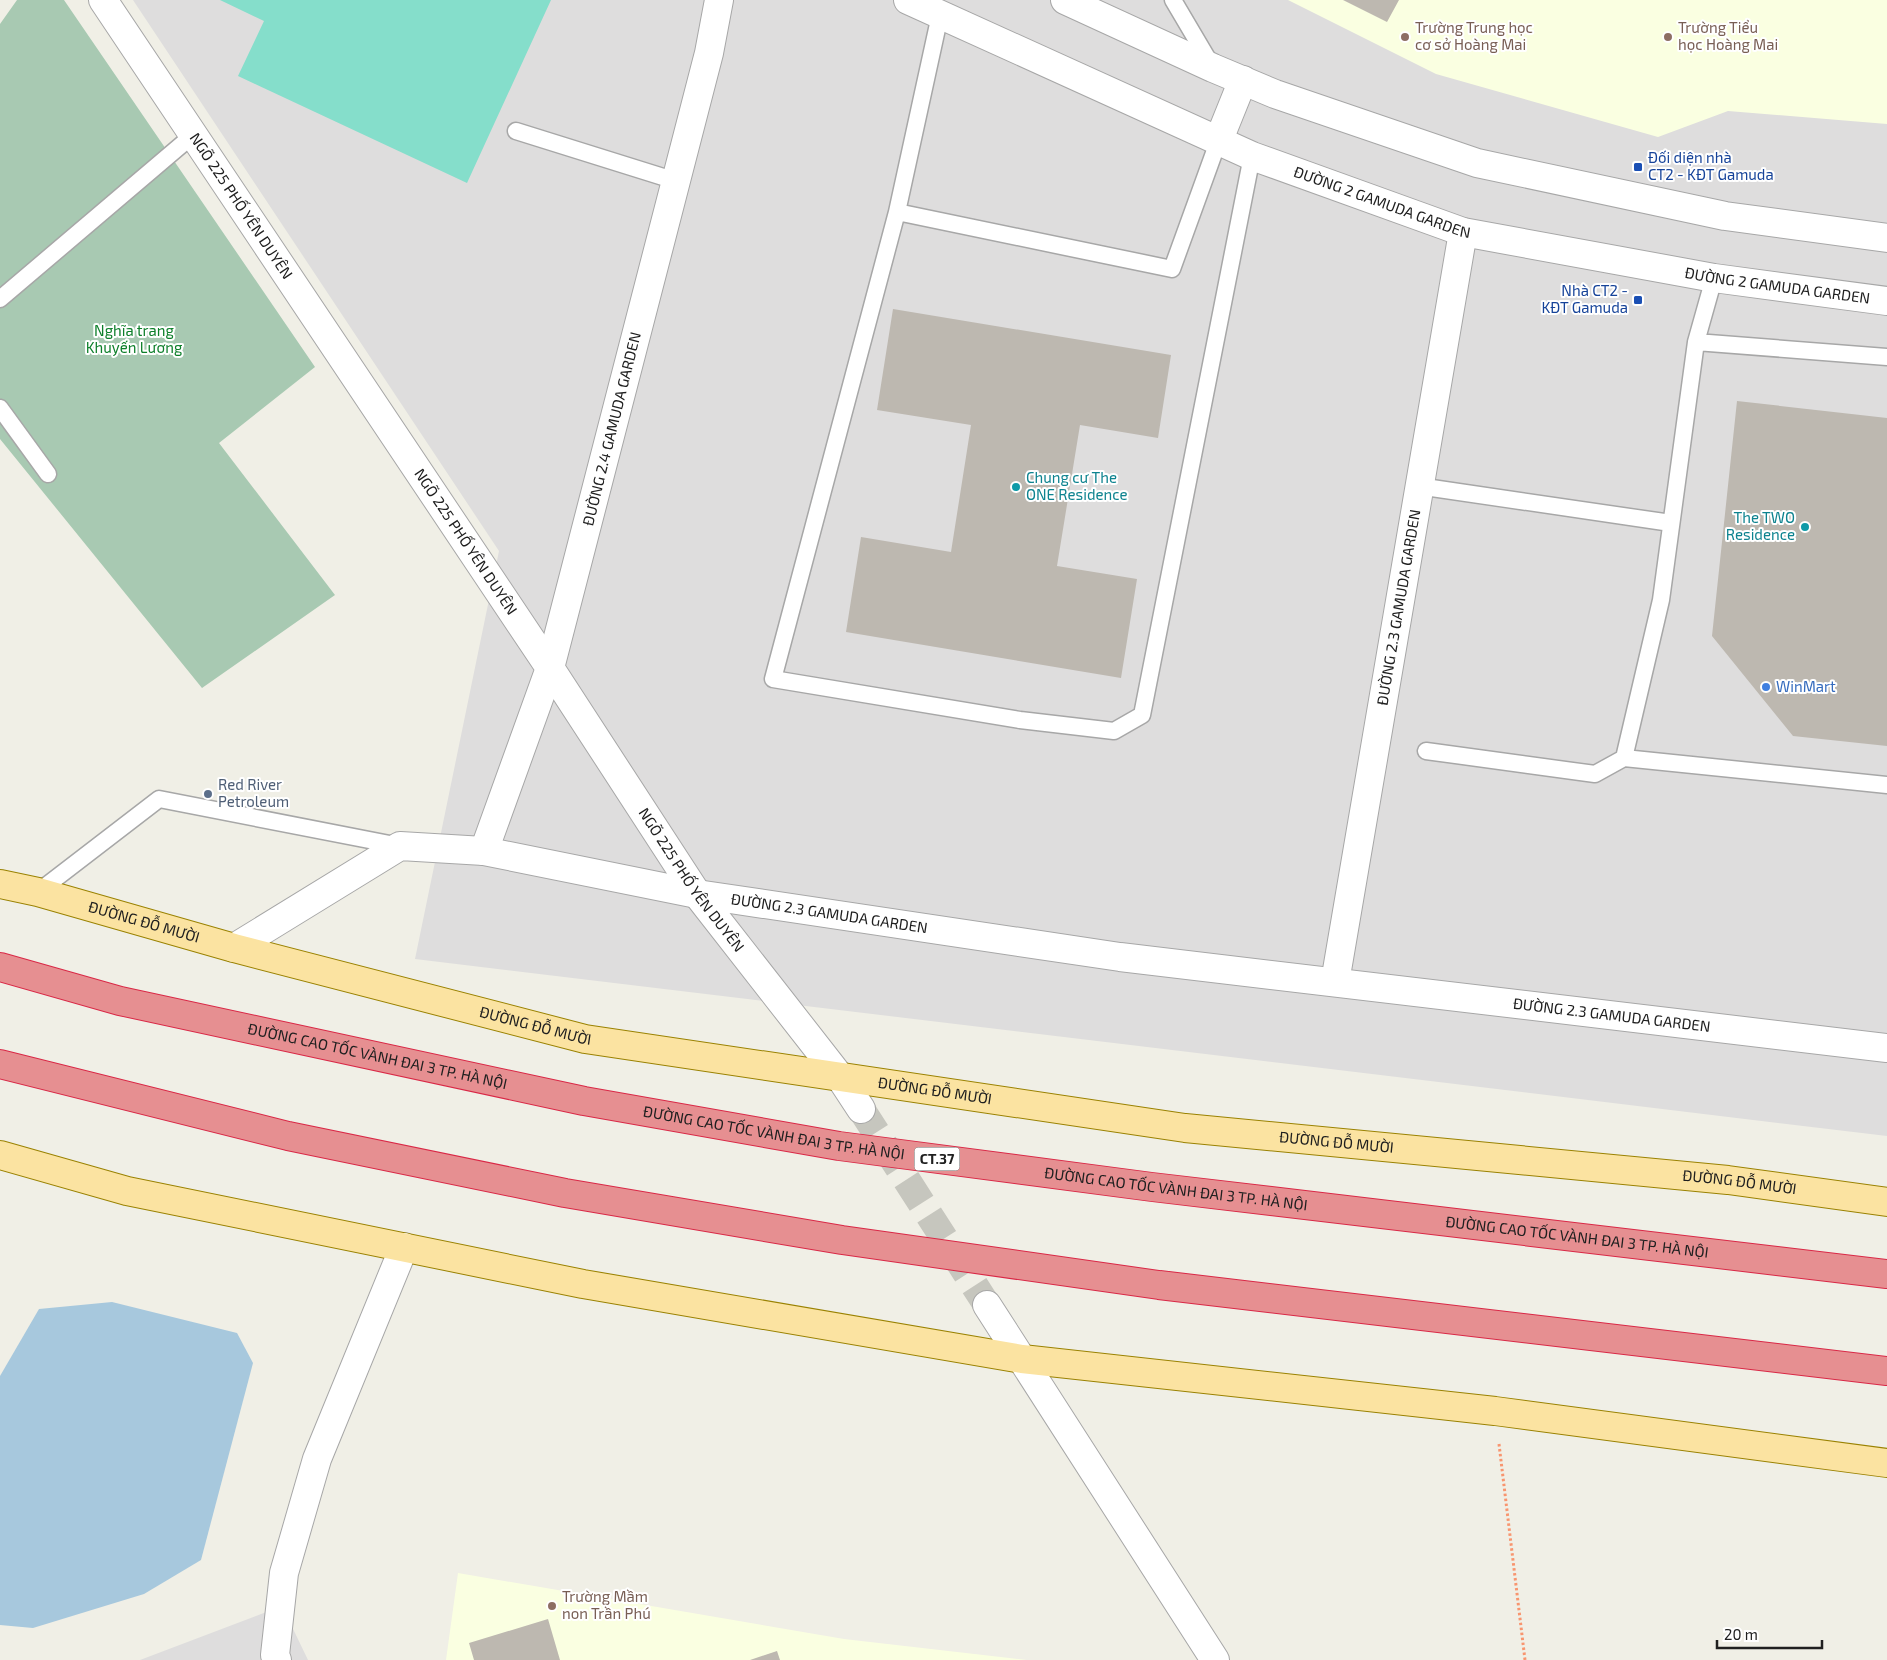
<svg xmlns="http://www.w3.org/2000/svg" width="1887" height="1660" viewBox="0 0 1887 1660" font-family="'Exo 2',sans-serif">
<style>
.residential{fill:#dedddd}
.education{fill:#faffe1}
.cemetery{fill:#a8c9b2}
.pitch{fill:#85decb}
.water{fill:#a7c8dd}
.building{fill:#bdb8b0}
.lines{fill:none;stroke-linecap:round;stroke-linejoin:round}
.tertiary-tunnel{stroke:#c6c6be;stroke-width:28;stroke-dasharray:28 14;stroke-linecap:butt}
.service-casing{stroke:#a7a7a7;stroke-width:19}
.minor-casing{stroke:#a7a7a7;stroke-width:30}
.tertiary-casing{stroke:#a7a7a7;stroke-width:30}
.primary-casing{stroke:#9a8202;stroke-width:30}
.motorway-casing{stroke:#d92846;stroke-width:30}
.path{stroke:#f8956f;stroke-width:3;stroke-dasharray:2.5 2.5;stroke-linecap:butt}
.service{stroke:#fff;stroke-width:16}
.minor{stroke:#fff;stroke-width:28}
.tertiary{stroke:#fff;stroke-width:28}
.primary{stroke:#fbe3a1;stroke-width:28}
.motorway{stroke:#e68f91;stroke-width:28}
.education-dot{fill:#8d6e63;stroke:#fff;stroke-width:2}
.transit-dot{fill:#1a4fb4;stroke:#fff;stroke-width:2}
.culture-dot{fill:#0f9aa8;stroke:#fff;stroke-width:2}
.shop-dot{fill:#3f7fe0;stroke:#fff;stroke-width:2}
.service-dot{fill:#5c6f8a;stroke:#fff;stroke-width:2}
.labels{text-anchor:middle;stroke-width:4;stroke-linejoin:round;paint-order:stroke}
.shield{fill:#fff;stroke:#636363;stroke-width:1}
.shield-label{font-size:14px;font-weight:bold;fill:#202020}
.education-label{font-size:15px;fill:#785e54;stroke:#fff;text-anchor:start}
.transit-label{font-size:15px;fill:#164399;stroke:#fff;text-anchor:start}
.street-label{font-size:15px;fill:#202020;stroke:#fff}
.park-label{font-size:15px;fill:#0d7f2a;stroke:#fff}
.culture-label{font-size:15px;fill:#0d838f;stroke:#fff;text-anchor:start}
.shop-label{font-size:15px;fill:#366cbe;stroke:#fff;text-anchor:start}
.service-label{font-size:15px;fill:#4e5e75;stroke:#fff;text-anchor:start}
</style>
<rect width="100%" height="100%" fill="#f0efe6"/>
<path class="residential" d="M133,0h1754v1136l-1472,-177 84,-408z
M282,1606l26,54h-168z"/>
<path class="education" d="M1288,0h599v124l-159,-13 -70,26 -222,-63z
M458,1573l386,66 183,21h-581z"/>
<path class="cemetery" d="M17,0h47l251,367 -96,76 116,152 -133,93 -202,-249v-415z"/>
<path class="pitch" d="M220,0h331l-84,183 -229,-107 26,-55z"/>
<path class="water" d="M112,1302l125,31 16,30 -52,197 -57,34 -111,34 -33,-3v-249l39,-67z"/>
<path class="building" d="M1343,0h56l-12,22z
M893,309l278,46 -13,83 -78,-13 -23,141 80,13 -16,99 -275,-46 15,-95 90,15 20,-127 -94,-15z
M1737,401l150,17v328l-94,-10 -81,-100z
M548,1619l12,41h-86l-5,-17z
M777,1651l3,9h-30z"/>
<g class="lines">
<path class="tertiary-tunnel" d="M861,1109l126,196"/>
<g class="service-casing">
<path id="service" d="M1173,0l39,66
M940,15l-43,197 275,57 46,-127
M516,131l160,50
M897,212l-124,467 247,41 94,11 28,-16 110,-559
M0,299l193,-164
M1696,342l191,15
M0,408l48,66
M1418,486l253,37
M1426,751l169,23 29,-16 37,-158 35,-258 18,-64
M1624,758l263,27
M38,892l121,-93 241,47"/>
</g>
<g class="minor-casing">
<g id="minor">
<path id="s1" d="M103,0l447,668 -66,183"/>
<path id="s2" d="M234,948l166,-102 84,5 213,43 423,63 767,91"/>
<path id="s3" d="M1335,982l128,-750"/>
<path d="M277,1660l-2,-5 9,-82 33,-114 87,-212"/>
</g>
</g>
<g class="tertiary-casing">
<g id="tertiary">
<path id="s4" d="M719,0l-10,53 -159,615 147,226 143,183 21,32"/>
<path id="s5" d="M908,0l344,156 211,76 251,46 173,23"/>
<path d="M1065,0l148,68 62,26 202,69 248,53 162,22"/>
<path d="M1218,142l25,-62"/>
<path d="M987,1305l228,355"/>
</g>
</g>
<g class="primary-casing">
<g id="primary">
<path id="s6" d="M0,884l38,8 196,56 351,91 600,89 543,52 159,22"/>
<path d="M0,1155l127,36 456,93 439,75 473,52 392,52"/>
</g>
</g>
<g class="motorway-casing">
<g id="motorway">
<path id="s7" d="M0,967l120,34 464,100 255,45 313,41 735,87"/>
<path d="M0,1064l288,72 277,57 277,47 317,45 728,86"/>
</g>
</g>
<path class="path" d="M1499,1444l26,216"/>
<use href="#service" class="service"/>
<use href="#minor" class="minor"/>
<use href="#tertiary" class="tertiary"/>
<use href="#primary" class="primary"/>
<use href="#motorway" class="motorway"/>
</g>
<g class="education-dot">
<circle cx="1405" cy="37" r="5"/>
<circle cx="1668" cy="37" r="5"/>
<circle cx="552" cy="1606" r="5"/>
</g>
<g class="transit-dot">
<rect x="1633" y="162" width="10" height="10" rx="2.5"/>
<rect x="1633" y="295" width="10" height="10" rx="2.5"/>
</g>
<g class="culture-dot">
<circle cx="1016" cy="487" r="5"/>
<circle cx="1805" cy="527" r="5"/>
</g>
<circle class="shop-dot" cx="1766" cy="687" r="5"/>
<circle class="service-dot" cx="208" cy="794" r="5"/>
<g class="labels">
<rect class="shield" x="914.5" y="1147.5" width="45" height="23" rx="4"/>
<g class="shield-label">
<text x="937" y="1164">CT.37</text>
</g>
<g class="education-label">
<text x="1415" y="33">Trường Trung học<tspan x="1415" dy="17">cơ sở Hoàng Mai</tspan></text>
<text x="1678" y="33">Trường Tiểu<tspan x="1678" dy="17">học Hoàng Mai</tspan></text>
<text x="562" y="1602">Trường Mầm<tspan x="562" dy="17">non Trần Phú</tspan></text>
</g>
<g class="transit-label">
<text x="1648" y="163">Đối diện nhà<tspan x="1648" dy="17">CT2 - KĐT Gamuda</tspan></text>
<text x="1628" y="296" text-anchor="end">Nhà CT2 -<tspan x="1628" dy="17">KĐT Gamuda</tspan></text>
</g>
<g class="street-label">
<text dy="5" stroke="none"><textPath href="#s5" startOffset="516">ĐƯỜNG 2 GAMUDA GARDEN</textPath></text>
<text dy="5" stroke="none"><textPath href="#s1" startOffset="248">NGÕ 225 PHỐ YÊN DUYÊN</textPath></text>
<text dy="5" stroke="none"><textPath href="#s5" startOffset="921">ĐƯỜNG 2 GAMUDA GARDEN</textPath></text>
<text transform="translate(612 429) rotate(-76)" y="5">ĐƯỜNG 2.4 GAMUDA GARDEN</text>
<text dy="5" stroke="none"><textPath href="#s1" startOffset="652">NGÕ 225 PHỐ YÊN DUYÊN</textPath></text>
<text dy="5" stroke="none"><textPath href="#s3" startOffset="380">ĐƯỜNG 2.3 GAMUDA GARDEN</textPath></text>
<text dy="5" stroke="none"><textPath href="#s4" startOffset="944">NGÕ 225 PHỐ YÊN DUYÊN</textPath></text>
<text dy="5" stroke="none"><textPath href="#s2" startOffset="630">ĐƯỜNG 2.3 GAMUDA GARDEN</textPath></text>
<text dy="5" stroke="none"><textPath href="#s6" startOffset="149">ĐƯỜNG ĐỖ MƯỜI</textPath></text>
<text dy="5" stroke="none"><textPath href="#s2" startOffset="1419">ĐƯỜNG 2.3 GAMUDA GARDEN</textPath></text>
<text dy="5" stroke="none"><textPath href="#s6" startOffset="554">ĐƯỜNG ĐỖ MƯỜI</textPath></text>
<text dy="5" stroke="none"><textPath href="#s7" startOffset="388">ĐƯỜNG CAO TỐC VÀNH ĐAI 3 TP. HÀ NỘI</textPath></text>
<text dy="5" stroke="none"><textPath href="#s6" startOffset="959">ĐƯỜNG ĐỖ MƯỜI</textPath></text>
<text dy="5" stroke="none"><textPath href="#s7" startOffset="792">ĐƯỜNG CAO TỐC VÀNH ĐAI 3 TP. HÀ NỘI</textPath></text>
<text dy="5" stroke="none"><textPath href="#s6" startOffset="1364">ĐƯỜNG ĐỖ MƯỜI</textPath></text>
<text dy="5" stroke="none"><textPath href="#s6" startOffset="1769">ĐƯỜNG ĐỖ MƯỜI</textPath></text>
<text dy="5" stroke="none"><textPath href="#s7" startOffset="1198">ĐƯỜNG CAO TỐC VÀNH ĐAI 3 TP. HÀ NỘI</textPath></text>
<text dy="5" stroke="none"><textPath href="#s7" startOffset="1602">ĐƯỜNG CAO TỐC VÀNH ĐAI 3 TP. HÀ NỘI</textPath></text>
</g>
<g class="park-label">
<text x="134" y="336">Nghĩa trang<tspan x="134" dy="17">Khuyến Lương</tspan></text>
</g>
<g class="culture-label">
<text x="1026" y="483">Chung cư The<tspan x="1026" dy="17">ONE Residence</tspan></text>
<text x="1795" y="523" text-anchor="end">The TWO<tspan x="1795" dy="17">Residence</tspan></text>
</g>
<g class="shop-label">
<text x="1776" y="692">WinMart</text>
</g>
<g class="service-label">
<text x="218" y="790">Red River<tspan x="218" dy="17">Petroleum</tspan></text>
</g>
</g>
<path d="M1717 1640v8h105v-8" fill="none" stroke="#202020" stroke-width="2.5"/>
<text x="1724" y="1640" font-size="15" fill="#202020" stroke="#ffffff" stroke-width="4" paint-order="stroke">20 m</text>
</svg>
